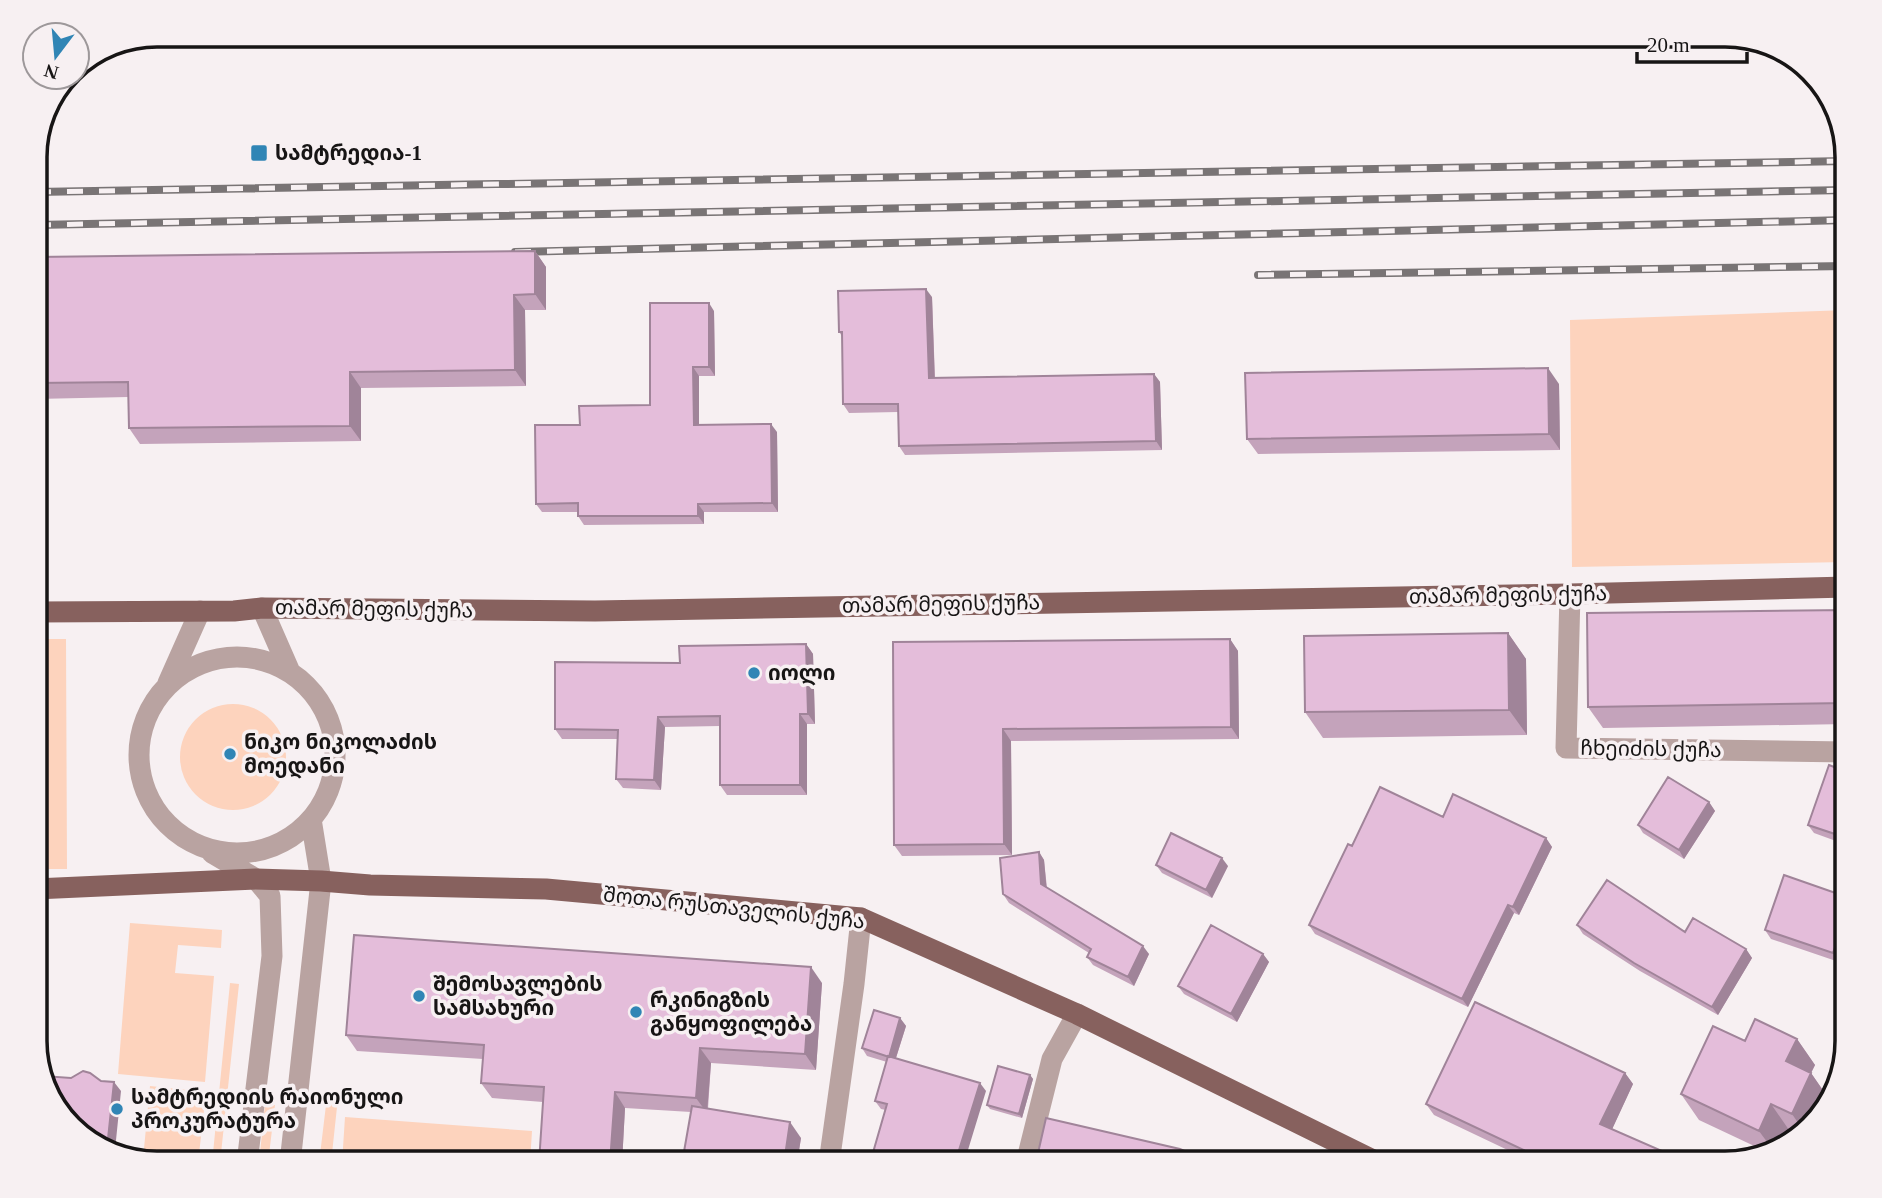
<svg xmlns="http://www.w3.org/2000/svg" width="1882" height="1198" viewBox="0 0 1882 1198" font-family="'Times New Roman','Noto Sans Georgian',serif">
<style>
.green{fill:#fdd3bd}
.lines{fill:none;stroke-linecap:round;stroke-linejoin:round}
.minor{stroke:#b9a3a1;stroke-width:21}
.major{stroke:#87615e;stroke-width:21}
.rail-casing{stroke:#797475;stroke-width:8}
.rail{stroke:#f7f0f2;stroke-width:5;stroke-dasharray:16;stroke-linecap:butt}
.wall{fill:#c4a3bb}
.shaded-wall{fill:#a08499}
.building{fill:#e4bdda;stroke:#a08499;stroke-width:2}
.poi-dot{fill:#3085b5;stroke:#f7f0f2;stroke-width:2.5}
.labels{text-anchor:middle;stroke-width:7;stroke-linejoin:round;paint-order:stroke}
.poi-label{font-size:21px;font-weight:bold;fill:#171515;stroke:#f7f0f2;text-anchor:start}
.street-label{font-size:21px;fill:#171515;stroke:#f7f0f2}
.rim{fill:none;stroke:#171515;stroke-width:3.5}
</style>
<rect width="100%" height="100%" fill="#f7f0f2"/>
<path class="green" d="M1847,310v252l-275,5 -2,-247z
M35,639h31l1,230h-32z
M180 757a53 53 0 1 1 106 0a53 53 0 1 1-106 0Z
M130,923l92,7 -1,18 -43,-3 -3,28 39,3 -9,106 -87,-8z
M230,983l9,1 -19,179h-8z
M150,1086l56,6 -8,71h-40l-15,-4z
M329,1099h5l3,8 -6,56h-12l7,-58z
M265,1104l10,1 -7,58h-9z
M345,1117l187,14 -2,32h-188z"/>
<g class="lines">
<path class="minor" d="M1570,594l-4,154 281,4
M262,608l28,64
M139 755a98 98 0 1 1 196 0a98 98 0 1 1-196 0Z
M168,683l32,-72
M212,853l44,26 14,17 2,60 -25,207
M290,1163l31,-282 -10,-62
M829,1163l25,-179 7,-66
M1026,1163l26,-104 25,-45"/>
<path class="major" d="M35,612l199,-1 28,-3 333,3 975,-17 277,-7
M35,889l221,-10 65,2 49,4 176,4 315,29 216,96 302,149"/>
<g class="rail-casing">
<path id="rail" d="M35,192l1812,-31
M35,225l1812,-35
M515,252l1332,-32
M1258,275l589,-9"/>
</g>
<use href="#rail" class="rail"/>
</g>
<path class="wall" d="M535,251l11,16v43h-21l1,76 -165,2v53l-221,3 -11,-16 -1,-31 -93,2v-142z
M932,297l3,81 219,-4 6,8 2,68 -257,5 -6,-9 -1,-34 -49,1 -6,-9 -1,-68 -3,-4z
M714,311l1,65h-16v49l78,7 1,80h-74v12l-120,1 -6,-9v-4h-36l-6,-8 44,-79 70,-20z
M1559,384l1,66 -302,4 -11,-15z
M1847,610v114l-244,4 -15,-21z
M1508,633l18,26 1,76 -204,3 -18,-26z
M1230,639l8,12 1,88 -228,2 1,114 -110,1 -8,-11 -1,-203z
M806,644l7,10 2,70h-8v71h-80l-7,-10v-59l-55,1 -4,63 -38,-2 -7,-9 1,-40h-55l-7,-10z
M1847,772v73l-33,-12 -6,-8z
M1709,802l6,9 -31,48 -41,-26 -5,-8z
M1443,817l103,21 6,9 -33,68 -5,-2 -46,94 -153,-73 -6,-9 43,-79z
M1039,852l5,8 3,28 102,66 -15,32 -41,-21 -6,-8 2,-4 -80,-50 -6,-9z
M1156,865l72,1 -16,32 -50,-25z
M1784,875l55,87 -68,-23 -6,-9z
M1577,925l108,7 61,17 6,9 -34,57 -78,-44 -57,-37z
M1263,954l6,8 -32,60 -53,-28 -6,-8z
M822,983l-6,87 -105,-7 -3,46 93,29 -4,25h-115l9,-51 -66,-4 -3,55h-83l4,-61 -51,-4 -11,-15 2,-24 -126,-8 -11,-16z
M900,1018l6,8 -10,32 90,33 -100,19 -5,-1 -6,-8 12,-39 -20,-6 -5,-8z
M1797,1039l18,26 -4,8 18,26 -6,12 -24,23 -10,-4 -8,18 -14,4 -68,-32 -18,-26 64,-53z
M1625,1073l8,11 -21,45 69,34h-146l-101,-48 -8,-11z
M1030,1075l3,4 -11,39 -32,-9 -3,-4z
M1038,1153l174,10h-167z"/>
<path class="shaded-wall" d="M535,251l11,16v43l-11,-16z
M926,289l6,8 3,90 -6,-9z
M514,295l11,15 1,76 -11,-16z
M709,303l5,8 1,65 -6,-9z
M693,367l6,9v57l-5,-8z
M1548,368l11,16 1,66 -11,-16z
M350,372l11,16v53l-11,-15z
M1154,374l6,8 2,68 -6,-9z
M771,424l6,8 1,80 -6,-9z
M698,504l6,8v12l-6,-8z
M1508,633l18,26 1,76 -18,-25z
M1230,639l8,12 1,88 -8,-12z
M806,644l7,10 2,70 -7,-10z
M800,714l7,10v71l-7,-10z
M658,717l7,10 -4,63 -7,-10z
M1003,729l8,12 1,114 -8,-11z
M1709,802l6,9 -31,48 -5,-9z
M1546,838l6,9 -33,68 -6,-8z
M1039,852l5,8 3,33 -6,-9z
M1222,858l6,8 -16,32 -6,-8z
M1508,905l6,8 -46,94 -6,-8z
M1847,914v26l-8,22 -6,-9z
M1143,946l6,8 -15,32 -6,-9z
M1746,949l6,9 -34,57 -6,-8z
M1263,954l6,8 -32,60 -6,-8z
M811,967l11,16 -6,87 -11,-16z
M900,1018l6,8 -12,38 -5,-7z
M1797,1039l18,26 -11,22 -18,-26z
M700,1048l11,15 -4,50 -11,-15z
M1625,1073l8,11 -24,52 -9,-12z
M1811,1073l18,26 -6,12 -20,19 -11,-16z
M1030,1075l3,4 -11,39 -3,-4z
M114,1082l7,9 -6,59 -8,-2z
M980,1083l6,8 -22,72h-9z
M615,1092l10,16 -3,55h-12z
M1771,1104l18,26 -8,18 -8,2 -14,-19z
M790,1122l11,16 -4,25h-13z"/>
<path class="building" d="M535,251v43l-21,1 1,75 -165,2v54l-221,2 -1,-46 -93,1v-126z
M926,289l3,89 225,-4 2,67 -257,5 -1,-42h-55l-1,-72h-3l-1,-41z
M650,303h59v64h-16l1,58 77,-1 1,79 -74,1v12h-120v-13l-42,1 -1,-79h45l-1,-19 71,-1z
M1548,368l1,66 -302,5 -2,-66z
M1847,610v93l-259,4 -1,-94z
M1508,633l1,77 -204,2 -1,-76z
M1230,639l1,88 -228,2 1,115 -110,1 -1,-203z
M806,644l2,70h-8v71h-80v-69l-62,1 -4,63 -38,-1 2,-49 -63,-1v-67l125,1 -1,-17z
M1829,765l18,7v66l-39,-13z
M1668,777l41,25 -30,48 -41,-25z
M1380,787l63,30 10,-23 93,44 -33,69 -5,-2 -46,94 -153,-74 39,-81 4,2z
M1171,833l51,25 -16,32 -50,-25z
M1039,852l2,32 102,62 -15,31 -41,-20 4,-8 -88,-55 -3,-36z
M1784,875l63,22v17l-14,39 -68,-23z
M1607,880l78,52 8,-14 53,31 -34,58 -78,-44 -57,-38z
M1211,925l52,29 -32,60 -53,-28z
M354,935l457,32 -6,87 -105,-6 -4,50 -81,-6 -5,71h-71l5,-76 -63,-4 3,-38 -138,-10z
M1475,1002l150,71 -25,51 78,34 -2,5h-125l-125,-59z
M874,1010l26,8 -11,39 -27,-9z
M1755,1019l42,20 -11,22 25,12 -19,41 -21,-10 -12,27 -78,-37 32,-68 32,15z
M888,1056l92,27 -25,80h-85l17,-59 -12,-3z
M998,1066l32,9 -11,39 -32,-9z
M83,1071l7,2 11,8 13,1 -7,66 -17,-5 -38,-41 -8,-26 27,2z
M692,1106l98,16 -6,41h-102z
M1046,1118l134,31 32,14h-135l-39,-10z"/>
<g class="poi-dot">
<rect x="250" y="144" width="18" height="18" rx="3.5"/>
<circle cx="754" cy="673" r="7"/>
<circle cx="230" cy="754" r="7"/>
<circle cx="419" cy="996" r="7"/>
<circle cx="636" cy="1012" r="7"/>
<circle cx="117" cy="1109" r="7"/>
</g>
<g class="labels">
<g class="poi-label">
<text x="275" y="160">სამტრედია-1</text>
<text x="768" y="680">იოლი</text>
<text x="244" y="749">ნიკო ნიკოლაძის<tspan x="244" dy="24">მოედანი</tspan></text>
<text x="433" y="991">შემოსავლების<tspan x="433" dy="24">სამსახური</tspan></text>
<text x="650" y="1007">რკინიგზის<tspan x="650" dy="24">განყოფილება</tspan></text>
<text x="131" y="1104">სამტრედიის რაიონული<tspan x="131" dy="24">პროკურატურა</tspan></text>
</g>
<g class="street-label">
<text transform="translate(1508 595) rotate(-1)" y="7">თამარ მეფის ქუჩა</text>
<text transform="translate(941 604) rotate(-1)" y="7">თამარ მეფის ქუჩა</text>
<text transform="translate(374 609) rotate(1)" y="7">თამარ მეფის ქუჩა</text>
<text transform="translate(1651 749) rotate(1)" y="7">ჩხეიძის ქუჩა</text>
<text transform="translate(734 908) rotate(6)" y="7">შოთა რუსთაველის ქუჩა</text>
</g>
</g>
<path d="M0 0H1882V1198H0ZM157 47H1725A110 110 0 0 1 1835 157V1041A110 110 0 0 1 1725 1151H157A110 110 0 0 1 47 1041V157A110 110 0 0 1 157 47Z" fill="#f7f0f2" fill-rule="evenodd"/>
<path class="rim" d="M157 47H1725A110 110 0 0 1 1835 157V1041A110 110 0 0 1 1725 1151H157A110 110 0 0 1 47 1041V157A110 110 0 0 1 157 47Z"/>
<g transform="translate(56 56) rotate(196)"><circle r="33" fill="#f7f0f2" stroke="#9d989a" stroke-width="2"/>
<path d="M0-5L12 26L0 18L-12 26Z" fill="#3085b5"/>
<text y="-10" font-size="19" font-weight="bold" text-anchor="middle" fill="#171515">N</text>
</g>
<path d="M1637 52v10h110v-10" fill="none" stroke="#171515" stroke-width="3.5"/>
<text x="1647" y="52" font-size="21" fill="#171515" stroke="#f7f0f2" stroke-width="5" paint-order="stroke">20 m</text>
</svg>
